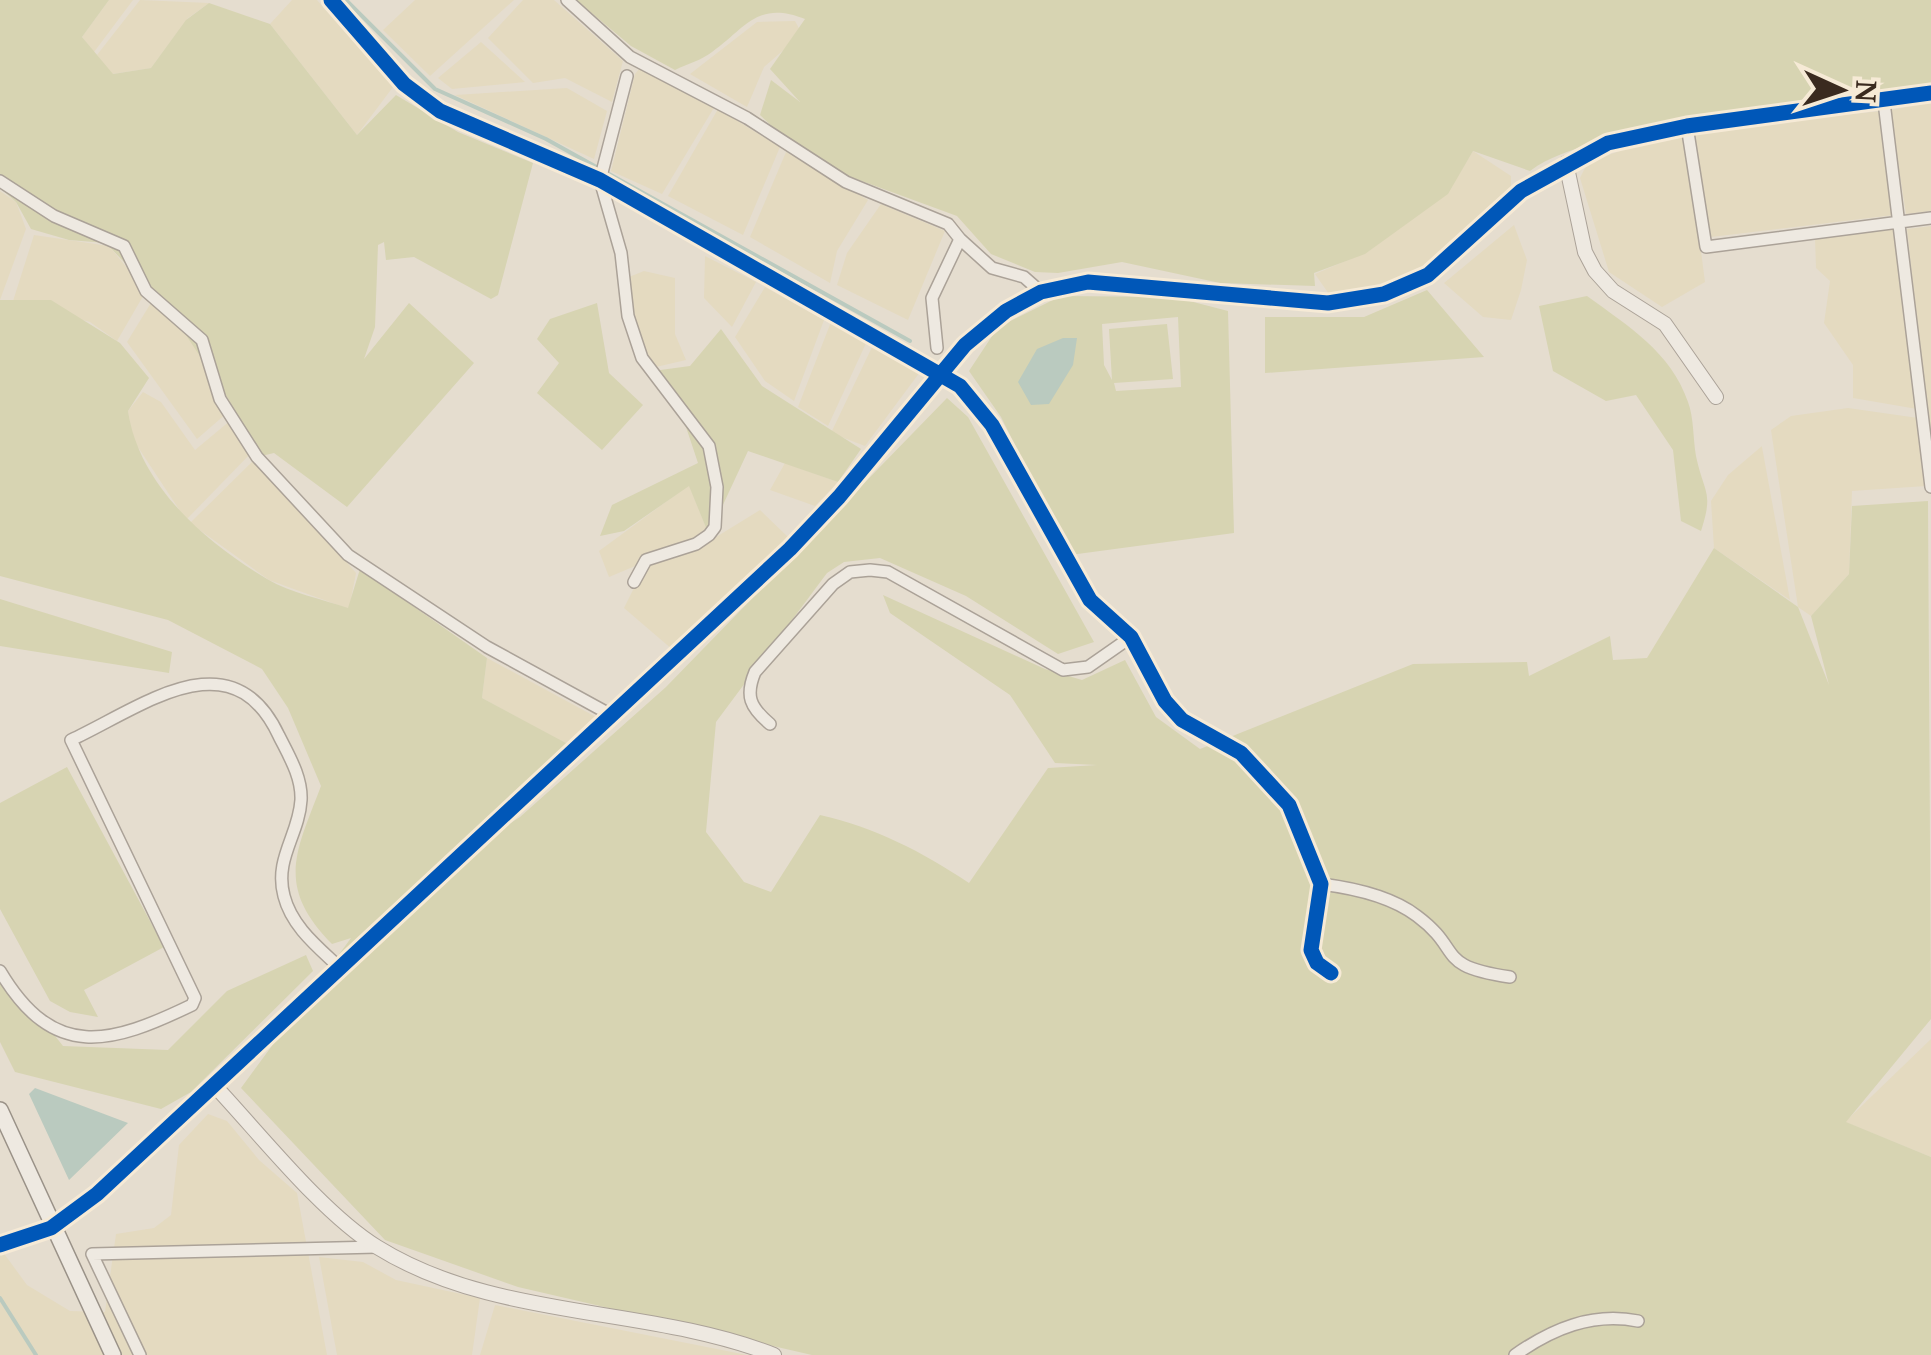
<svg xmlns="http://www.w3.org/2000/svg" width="1931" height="1355" viewBox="0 0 1931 1355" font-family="'Noto Serif',serif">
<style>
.farmland{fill:#e4dac0}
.green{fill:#d7d4b2;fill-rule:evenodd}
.water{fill:#bacabf}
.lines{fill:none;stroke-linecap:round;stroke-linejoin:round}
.stream{stroke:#bacabf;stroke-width:4}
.minor-casing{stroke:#aba298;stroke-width:14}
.tertiary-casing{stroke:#aba298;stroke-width:16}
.secondary-casing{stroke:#9a9288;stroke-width:18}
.minor{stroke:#eee9e1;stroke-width:11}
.tertiary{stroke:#eee9e1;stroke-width:14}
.secondary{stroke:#eee9e1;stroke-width:15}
.cycleway-casing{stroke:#f6ead6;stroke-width:21}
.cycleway{stroke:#0057b8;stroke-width:15}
</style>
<rect width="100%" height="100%" fill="#e5ddcf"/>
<path class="farmland" d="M109,0h24l-39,52 -12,-15z
M140,0l69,3 -21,15 -37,50 -39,6 -15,-19z
M292,0h25l76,87 -36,48 -87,-111z
M415,0h99l-84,76 -47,-46z
M523,0h31l69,61 -11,41 -47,-24 -32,5 -45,-45z
M795,21l7,13 -38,33 -17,40 -57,-33 67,-52z
M481,42l44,40 -73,7 -14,-11z
M640,68l75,38 -53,88 -51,-23 24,-97z
M567,88l40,23 -13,48 -139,-64z
M1931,103v108l-25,3 -16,-104z
M718,109l62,38 -37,88 -75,-39z
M1881,111l13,104 -183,22 -19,-106z
M1675,132l11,3 19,147 -43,25 -53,-35 -29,-94 8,-16z
M1473,151l38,25v15l-82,72 -29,15 -69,19 -16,-23 54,-23 81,-62z
M786,152l82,48 -31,51 -7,32 -80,-46z
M0,191l16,11 10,27 -26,71z
M881,204l64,27 -37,89 -71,-35 10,-32z
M1514,225l13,35 -6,30 -10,30 -28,-3 -39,-34z
M1931,226v222l-24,-219z
M1896,228l21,181 -64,-11v-33l-29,-42 6,-42 -14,-13 -1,-30z
M34,235l75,11 37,45 -29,50 -27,-19 -77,-21z
M705,256l51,26 -24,45 -28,-29z
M644,271l31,7v56l11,26 -30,7 -17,-16 -11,-35 1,-39z
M765,287l59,33 -30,81 -29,-20 -30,-44z
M154,298l42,32 31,83 -30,26 -70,-97z
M831,322l36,19 -39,85 -30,-19z
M873,345l47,27 -55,74 -34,-13z
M143,392l18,10 34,48 36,-30 22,31 -67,69 -54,-82 -4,-27z
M1848,408l70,10 8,68 -74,5 -3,83 -38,42 -13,-9 -27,-177 20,-14z
M1762,446v1l28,153 -76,-52 -3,-47 17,-26z
M257,457l99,116 -7,36 -80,-29 -79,-57z
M785,463l53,19 -23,24 -45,-16z
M689,485l20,50 -100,42 -10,-26z
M760,510l28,27 -115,113 -49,-42 18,-36 12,-9 41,-13z
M487,658l109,59 -26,29 -88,-48z
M1931,1039v118l-86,-35z
M208,1114l19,7 32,39 38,33 30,162h-327v-107l27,37 43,26 35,1 11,-78 38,-6 17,-13 8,-70z
M319,1257l44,5 33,18 84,18 -8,57h-135z
M495,1305l252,50h-267z"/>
<path class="green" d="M0,0h109l-27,37 31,37 38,-6 35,-48 23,-17 61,21 87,111 39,-40 62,37 75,31 -35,132 -7,4 -77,-42 -28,3 -2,-18 -6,3 -3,82 -11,32 45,-56 65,60 -127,144 -73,-54 -17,4 -28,-57 -59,-89 -64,-68 -37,-3 -38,-11 -15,-27 -16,-14z
M576,0h1355v83c-111,31 -232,16 -339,60 -23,9 -42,13 -62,28l-57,-20 -25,43 -83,60 -51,19 1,13 -95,-3 -98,-21 -64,11 -23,-1 -44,-18 -34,-38 -147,-54 -50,-47 11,-35 29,22 -30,-33 35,-50c-48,-19 -59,9 -93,33 -10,8 -25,12 -37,18l-44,-24z
M1427,290l57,67 -219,16v-56h99z
M1061,296l113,1 54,14 6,222 -164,22 -69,-138 -32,-46 29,-44zM1178,317l3,70 -65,4 -2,-8 59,-4 -6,-55 -58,5 3,51 -8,-15 -2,-41z
M1587,296c41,30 84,56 101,106 6,16 5,37 8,54 8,38 18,35 5,75l-20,-10 -8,-71 -37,-55 -30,6 -53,-30 -14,-65z
M0,300h51l69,43 29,35 -21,33c11,74 77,131 139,168 24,14 55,20 81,29l12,-39 127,89 -5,40 95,51 -105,99 48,-31 146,-130 281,-289 21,19 126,225 -36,12 -92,-58 -86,-38 -36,4 -17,11 -111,149 -10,110 38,50 27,10 49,-77c56,13 101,36 149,68l79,-115 49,-3 -42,-2 -45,-68 -120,-82 -7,-18 162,74 37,11 43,-20 31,57 44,32 213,-85 114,-2 2,14 81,-40 3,24 34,-2 67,-110 84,59 31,78 -18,-69 38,-42 3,-68 76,-5 3,518 -85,103 85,35v198h-1119l-294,-68 -133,-47 -144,-152 110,-150 -19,6c-57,-58 -36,-92 -11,-158l-33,-78 -26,-39 -94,-49 -168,-44z
M597,303l12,70 34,32 -41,45 -65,-57 22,-30 -22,-24 13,-20z
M721,329l41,57 99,63 -23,33 -90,-31 -39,84 -20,-49 -65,45 -24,5 12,-31 86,-42 -19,-57 -26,-35 37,-5z
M0,599l172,53 -3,21 -169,-27z
M67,767l97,180 -80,43 14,27 -28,-5 -20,-11 -50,-92v-106z
M306,955l7,16 -122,121 -30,17 -146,-37 -15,-30v-76l63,80 105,4 59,-59z"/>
<path class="water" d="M1063,338h14l-4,27 -24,39 -18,1 -13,-23 19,-33z
M35,1088l93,35 -59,57 -40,-86z"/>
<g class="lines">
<path class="stream" d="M346,0l89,89 111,50 364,202
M0,1298l36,57"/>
<g class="minor-casing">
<path id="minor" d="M567,0l63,57 117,61 99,64 102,42 12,15 -28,59 5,50
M627,76l-27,104 21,73 7,63 14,42 67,88 8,41 -2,40 -6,8 -13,9 -50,16 -12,22
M1884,102l47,385
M1687,126l19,121 225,-29
M0,181l54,35 70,30 22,45 56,49 18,59 37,58 91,98 139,92 126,69
M960,239l32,29 32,9 17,15
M770,724c-20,-17 -25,-28 -15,-52l78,-88 17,-12 20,-2 18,2 175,98 25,-3 43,-30
M1321,884c32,4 70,12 96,32 47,35 17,50 93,61
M0,971c54,91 111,73 192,34l3,-7 -124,-258c71,-33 161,-105 208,-4 10,20 23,41 22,64 -2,35 -27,59 -17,96 8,31 34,51 56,72
M140,1355l-48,-101 285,-7
M1515,1355c37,-26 77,-43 123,-34"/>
</g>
<g class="tertiary-casing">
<path id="tertiary" d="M331,0l73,84 36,27 160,69 360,206 32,39 98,175 41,37 34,64 17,19 59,33 48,52 32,79 -10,66 6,13 14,10
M1566,163l19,89 10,19 18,20 52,33 51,73
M214,1085c46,49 108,128 163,162 119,74 269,58 397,108
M0,1245l51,-17 46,-34 693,-645 49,-52 126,-152 41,-34 35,-19 47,-10 240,21 56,-9 44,-19 93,-84 87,-48 79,-17 244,-33"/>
</g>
<g class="secondary-casing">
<path id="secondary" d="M0,1110l113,245"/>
</g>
<use href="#minor" class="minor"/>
<use href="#tertiary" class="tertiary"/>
<use href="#secondary" class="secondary"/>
<g class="cycleway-casing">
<path id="cycleway" d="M331,0l73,84 36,27 160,69 360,206 32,39 98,175 41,37 34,64 17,19 59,33 48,52 32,79 -10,66 6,13 14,10
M0,1245l51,-17 46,-34 693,-645 49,-52 126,-152 41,-34 35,-19 47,-10 240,21 56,-9 44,-19 93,-84 87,-48 79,-17 244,-33"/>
</g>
<use href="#cycleway" class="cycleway"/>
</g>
<g transform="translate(1841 90) rotate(93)" stroke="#f6ead6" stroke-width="8" paint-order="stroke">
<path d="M0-8L18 38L0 25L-18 38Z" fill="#3a2a1f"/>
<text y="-15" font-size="28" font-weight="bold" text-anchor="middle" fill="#3a2a1f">N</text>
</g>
</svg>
